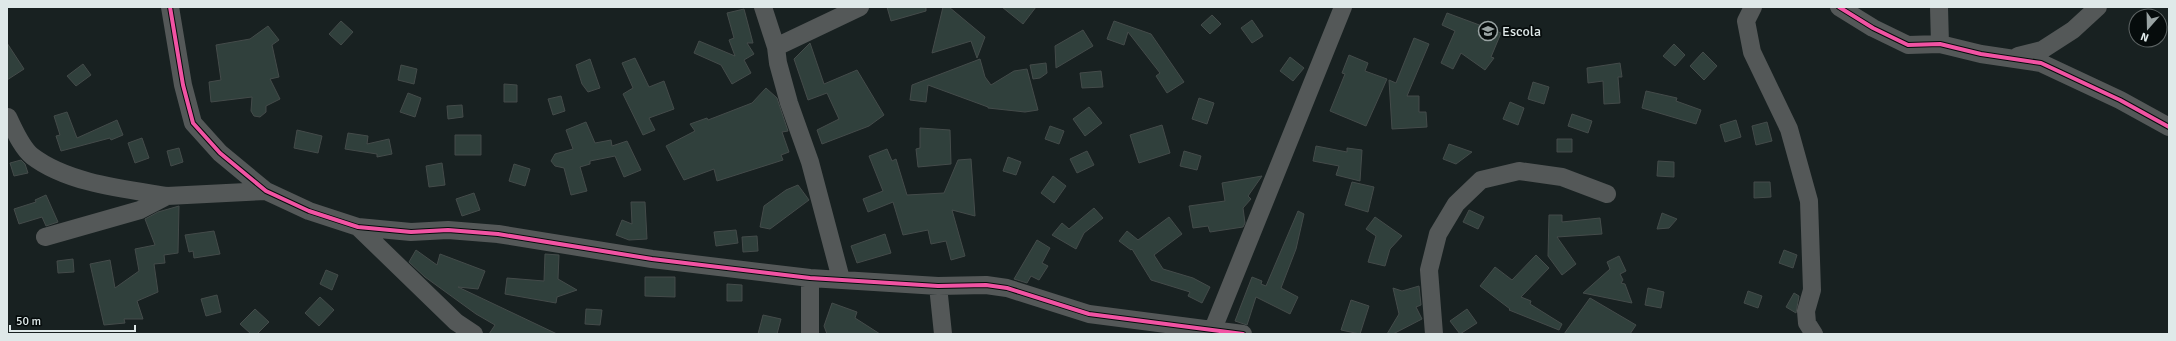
<svg xmlns="http://www.w3.org/2000/svg" width="2176" height="341" viewBox="0 0 2176 341" font-family="Signika,sans-serif">
<style>
.building{fill:#30403c;stroke:#444b4a}
.lines{fill:none;stroke-linecap:round;stroke-linejoin:round}
.minor{stroke:#545858;stroke-width:18}
.cycleway-casing{stroke:#060c0c;stroke-width:6}
.cycleway{stroke:#f153a3;stroke-width:4}
.labels{text-anchor:middle;stroke-width:3.5;stroke-linejoin:round;paint-order:stroke}
.poi-label{font-size:14px;fill:#dfe9e9;stroke:#060c0c;text-anchor:start}
</style>
<rect width="100%" height="100%" fill="#182121"/>
<path class="building" d="M887,7h39v4l-35,10z
M943,7h6l36,30 -8,21 -6,-17 -39,12z
M1002,7h34l-13,17z
M744,9l9,34h-6l7,11 -10,6 7,13 -19,11 -11,-19 -27,-12 5,-12 36,15 -6,-16 5,-2 -7,-25z
M1447,13l54,20 -10,24 3,1 -9,12 -24,-17 -8,16 -12,-6 14,-32 -13,-6z
M1212,15l9,9 -11,10 -9,-9z
M1252,20l11,16 -11,7 -11,-15z
M341,21l12,11 -12,13 -12,-11z
M1114,21l37,13 33,48 -17,11 -11,-17 4,-3 -32,-41 -4,13 -17,-6z
M268,26l11,14 -7,5 7,32 -9,2 10,20 -14,7v6l-6,5 -6,-1 -3,-5 1,-14 -41,5 -2,-20 12,-2 -5,-35 34,-6z
M1083,30l10,16 -37,22 -1,-22z
M1414,38l15,6 -22,52h12v16h7l1,15 -35,2 -3,-49 7,3z
M7,43l17,26 -17,11z
M810,43l14,41 33,-14 27,45 -15,11 -47,18 -5,-14 22,-11 -12,-26 -19,7 -14,-41z
M1674,44l11,11 -10,11 -12,-10z
M1703,52l14,14 -13,14 -14,-14z
M1349,55l19,8 -3,8 22,8 -21,47 -36,-15 15,-37 -3,-1z
M1290,57l14,11 -11,13 -13,-10z
M635,58l14,29 15,-6 10,28 -25,9 6,12 -12,5 -20,-41 10,-6 -11,-25z
M590,59l10,29 -12,4 -6,-8 -6,-19z
M980,59l5,18 6,8 23,-14 13,-2 11,41 -13,2 -37,-4v-1l-60,-22 -2,17 -16,-2 2,-15z
M1046,63l1,10 -7,5 -7,1 -3,-14z
M1620,63l2,14h-4l2,26 -16,1 -1,-23 -15,2 -1,-15z
M83,64l8,11 -15,11 -9,-10z
M401,65l16,4 -3,15 -16,-4z
M1101,71l2,16 -21,1 -2,-15z
M1533,82l16,5 -5,17 -16,-5z
M504,84l13,1v17h-13z
M766,88l11,10 11,33 -6,1 7,20 -8,3 2,5 -66,21 -3,-12 -30,11 -18,-34 29,-15 -5,-7 17,-6 1,2 44,-17z
M1646,91l31,7 -1,3 25,9 -5,14 -54,-16z
M408,93l13,5 -6,19 -15,-5z
M561,96l4,15 -12,4 -5,-16z
M1199,98l15,5 -7,21 -15,-5z
M1510,102l14,6 -6,17 -15,-6z
M462,105l1,12 -15,2 -1,-13z
M1089,107l13,16 -17,13 -12,-17z
M67,112l10,26 40,-18 6,15 -12,5 -1,-2 -49,13 -5,-15 4,-1 -6,-19z
M1572,114l20,7 -4,12 -20,-7z
M1736,120l5,17 -16,5 -5,-17z
M586,122l9,21 16,-3 1,6 15,-5 14,29 -17,7 -9,-21 -25,5v3l-10,3 7,24 -16,4 -7,-27 -9,-2 -4,-5 4,-7 18,-5 -7,-19z
M1767,122l5,19 -16,4 -4,-19z
M1162,125l8,28 -31,10 -9,-28z
M1050,126l14,5 -5,13 -14,-5z
M920,128l30,2 1,34 -33,3 -2,-18 4,-1z
M297,130l25,6 -4,17 -24,-5z
M348,133l20,3 -1,8 22,-5 3,15 -15,3v-3l-32,-5z
M455,135h26v20h-26z
M142,138l7,20 -14,5 -7,-20z
M1557,139h15v13h-15z
M1449,144l23,8 -16,12 -13,-5z
M1316,146l31,6v-4l15,2 -2,31 -24,-6 3,-9 -26,-5z
M179,148l4,14 -12,4 -4,-15z
M887,149l5,12 4,-2 11,36 37,-2 14,-33 13,-1 4,57 -23,-6 13,46 -14,4 -5,-19 -15,3 -3,-14 -25,5 -10,-33 -25,10 -5,-13 20,-8 -14,-35z
M1087,151l7,14 -17,8 -7,-14z
M1184,151l17,5 -4,14 -17,-4z
M1008,157l13,5 -5,13 -13,-4z
M21,160l4,4 3,9 -14,3 -4,-13z
M1658,161l16,1v15l-17,-1z
M442,163l3,22 -16,2 -3,-21z
M514,164l16,5 -5,17 -16,-5z
M1053,176l13,10 -12,17 -13,-10z
M1262,176l-14,20 3,3 -8,9 2,15 -2,4 -33,5 -2,-6 -15,2 -4,-22 36,-5 -3,-18z
M1352,182l22,5 -6,25 -23,-7z
M1754,182h16l1,15 -17,1z
M798,185l11,15 -39,29 -10,-2 4,-21 22,-16z
M474,193l6,17 -18,6 -6,-17z
M46,195l12,27 -12,4 -4,-9 -23,7 -5,-15 22,-7 -1,-2z
M631,202h14l2,37 -18,1 -13,-5 6,-15 10,4z
M179,206l-1,47 -14,2 1,8 -11,1 4,28 -21,9 6,18h-19l1,4 -21,2 -14,-61 20,-4 5,28 24,-17 -4,-22 20,-4 -10,-26 13,-7z
M1094,208l9,10 -19,15 -8,16 -24,-14 10,-12 7,6z
M1469,210l15,7 -6,12 -15,-7z
M1298,211l6,3 -8,35 -15,39 17,9 -8,17 -34,-17 -9,28 -12,-4 17,-44 10,4 -1,3 5,2z
M1662,213l15,6 -8,9 -12,1z
M1549,215h13v7l38,-4 2,16 -45,3 19,27 -14,11 -14,-19z
M1169,217l13,17 -28,21 9,14 30,9 17,9 -8,16 -14,-7 2,-4 -39,-12 -19,-31 -1,1 -12,-9 8,-10 11,9z
M1375,217l27,19 -12,13 -5,17 -17,-4 8,-26 -10,-7z
M736,230l2,13 -22,3 -2,-14z
M214,231l6,23 -26,4 -1,-7 -4,1 -4,-17z
M885,234l6,19 -34,10 -6,-17z
M757,236l1,15 -15,1 -1,-15z
M1037,240l13,8 -8,15 6,3 -9,14 -8,-4 -4,7 -13,-4z
M416,250l21,15 3,-11 45,17 -7,18 -20,-2 99,47h-68l6,-9 -19,-11 -51,-37 -16,-15z
M1784,250l13,5 -4,13 -14,-5z
M545,254l14,1 -1,24 19,11 -20,7 -1,6 -51,-9 2,-16 37,3z
M1536,255l13,13 -28,29 10,4 -1,3 32,20 -3,6 -50,-20 1,-1 -30,-23 15,-19 17,13z
M1619,256l7,15 -6,3 3,6 -2,3 4,1 7,19 -49,-10 27,-24 -3,-7z
M73,259l1,13 -16,1 -1,-12z
M326,270l12,5 -6,15 -12,-6z
M645,277h30v20l-30,-1z
M727,284l15,1v16h-15z
M1419,286l2,19 -5,2 6,12 -29,15h-6l12,-20 -6,-26 9,3z
M1648,288l16,4 -3,16 -16,-3z
M1748,291l14,5 -4,12 -14,-5z
M1794,293l5,3 -3,17 -10,-6z
M217,295l4,17 -15,4 -5,-17z
M320,297l14,13 -15,16 -14,-13z
M1590,298l46,27 -6,9h-66z
M1351,300l18,6 -9,28 -19,-4z
M832,303l25,9 -2,6 25,16h-53l-3,-8z
M255,309l14,13 -12,12h-6l-11,-10z
M586,309l16,1 -2,15 -15,-1z
M1467,309l10,14 -17,11 -10,-13z
M763,315l18,4 -4,15h-19z"/>
<g class="lines">
<path class="minor" d="M170,7l13,78 10,38 27,30 46,38 43,20 49,16 53,5 37,-2 50,4 154,25 158,19 128,8 48,-1 21,3 82,26 154,20
M763,7l13,40 2,16 11,40 21,59 31,117
M1753,7l-7,14 6,31 37,77 20,72 3,89 -6,21 1,12 7,11
M1839,7l34,21 35,17 32,-1 41,10 60,9 79,37 49,27
M1939,7l1,37
M776,47l84,-40
M2018,56l24,-6 31,-20 25,-23
M8,117c6,12 13,30 24,39 35,27 92,33 135,40
M358,227l98,95 18,12
M45,237l95,-27 27,-14 99,-5
M810,278v56
M938,286l5,48
M1211,334l132,-327
M1434,334l-5,-64 9,-36 18,-30 25,-24 38,-9 43,6 45,17"/>
<g class="cycleway-casing">
<path id="cycleway" d="M170,7l13,78 10,38 27,30 46,38 43,20 49,16 53,5 37,-2 50,4 154,25 158,19 128,8 48,-1 21,3 82,26 154,20
M1839,7l34,21 35,17 32,-1 41,10 60,9 79,37 49,27"/>
</g>
<use href="#cycleway" class="cycleway"/>
</g>
<defs>
<g id="school-ring" transform="scale(1)"><circle r="9.5" fill="#060c0c" stroke="#99a3a3" stroke-width="1.5"/><path d="M0-5L7-2L0 1L-7-2ZM-4 1L0 2.5L4 1V4Q0 6-4 4Z" fill="#99a3a3"/></g>
</defs>
<g fill-rule="evenodd">
<use href="#school-ring" x="1488" y="31"/>
</g>
<g class="labels">
<g class="poi-label">
<text x="1502" y="36">Escola</text>
</g>
</g>
<rect width="2176" height="341" fill="none" stroke="#dfe9e9" stroke-width="16"/>
<g transform="translate(2148 28) rotate(200)"><circle r="19" fill="#060c0c" stroke="#5d6464"/>
<path d="M0-3L7 15L0 10L-7 15Z" fill="#99a3a3"/>
<text y="-6" font-size="11" font-weight="bold" text-anchor="middle" fill="#dfe9e9">N</text>
</g>
<path d="M10 325v6h125v-6" fill="none" stroke="#dfe9e9" stroke-width="2"/>
<text x="16" y="325" font-size="12" fill="#dfe9e9" stroke="#060c0c" stroke-width="3" paint-order="stroke">50 m</text>
</svg>
